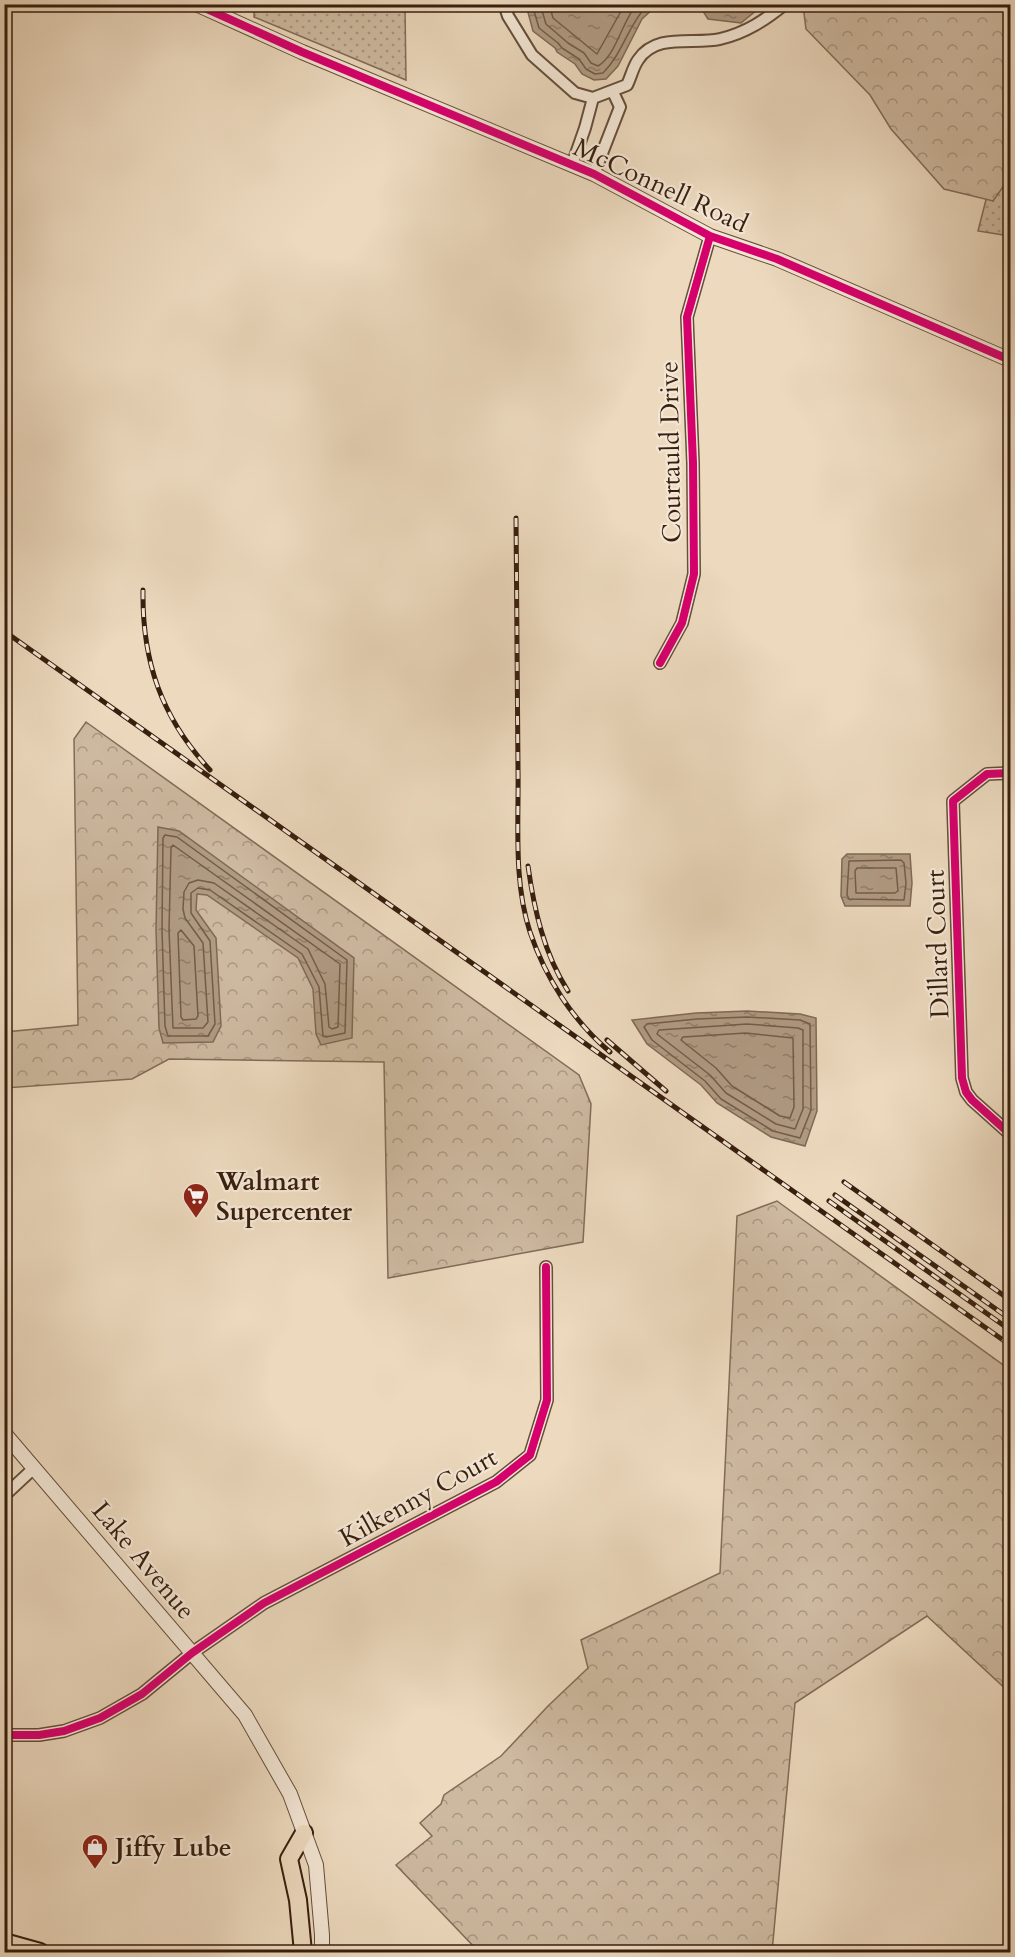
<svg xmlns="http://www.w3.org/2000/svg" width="1015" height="1957" viewBox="0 0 1015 1957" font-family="Cardo,serif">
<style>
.green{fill:url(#green-dots);stroke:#826c57;stroke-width:1.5}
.forest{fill:url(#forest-crowns);stroke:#826c57;stroke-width:1.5}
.water{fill:url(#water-ripples);stroke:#7f6954;stroke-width:1.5}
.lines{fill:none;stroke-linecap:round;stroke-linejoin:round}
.shore{stroke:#745c48;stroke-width:1.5}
.minor-casing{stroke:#654e3a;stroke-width:14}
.tertiary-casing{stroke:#654e3a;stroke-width:16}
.primary-casing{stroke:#381f0e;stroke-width:20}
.minor{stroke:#f3e6d5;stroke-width:10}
.tertiary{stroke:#f3e6d5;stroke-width:14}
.primary{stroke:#ecd9be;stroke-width:16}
.rail-casing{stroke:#381f0e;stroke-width:5}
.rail{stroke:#f3e6d5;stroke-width:3;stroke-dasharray:9;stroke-linecap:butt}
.cycleway-casing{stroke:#f3e6d5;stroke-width:11}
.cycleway{stroke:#d6006c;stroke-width:8}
.labels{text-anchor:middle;stroke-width:4.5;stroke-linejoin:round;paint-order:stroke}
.street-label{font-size:26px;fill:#381f0e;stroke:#f3e6d5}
.poi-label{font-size:26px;font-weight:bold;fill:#381f0e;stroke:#f3e6d5;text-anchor:start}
</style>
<defs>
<pattern id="green-dots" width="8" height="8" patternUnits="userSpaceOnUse" patternTransform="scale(1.5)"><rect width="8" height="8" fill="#cdb9a0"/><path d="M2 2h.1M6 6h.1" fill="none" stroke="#a79681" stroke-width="1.8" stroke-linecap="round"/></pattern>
<pattern id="forest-crowns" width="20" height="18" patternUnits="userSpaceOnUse" patternTransform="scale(1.5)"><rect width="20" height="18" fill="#cdb9a0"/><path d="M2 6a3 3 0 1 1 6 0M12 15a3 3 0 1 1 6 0" fill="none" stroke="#a79681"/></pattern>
<pattern id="water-ripples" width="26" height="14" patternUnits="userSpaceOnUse" patternTransform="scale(1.5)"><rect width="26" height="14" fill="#af9a82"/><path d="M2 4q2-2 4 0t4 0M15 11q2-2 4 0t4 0" fill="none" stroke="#8f7d69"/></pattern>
</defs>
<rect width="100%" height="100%" fill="#ecd9be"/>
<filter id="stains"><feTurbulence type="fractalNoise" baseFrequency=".00333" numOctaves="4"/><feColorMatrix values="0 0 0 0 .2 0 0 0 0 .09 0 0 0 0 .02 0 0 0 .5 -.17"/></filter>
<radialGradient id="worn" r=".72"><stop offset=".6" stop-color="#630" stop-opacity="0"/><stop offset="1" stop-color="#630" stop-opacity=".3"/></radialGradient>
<path class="green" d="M254,5h151l1,75 -152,-63z
M1010,106v130l-32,-5z"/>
<path class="forest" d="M803,5h207v172l-17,24 -49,-12 -53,-60 -21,-34 -64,-66z
M86,722l493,353 12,29 -8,138 -195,36 -4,-216 -215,-3 -37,20 -127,9v-56l73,-7 -4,-286z
M777,1201l233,169v323l-83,-77 -132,87 -23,249h-293l-83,-87 36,-29 -12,-13 21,-19 3,-9 57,-39 47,-50 40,-38 -7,-28 139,-67 17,-357z"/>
<path class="water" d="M526,5v-1l131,1 -15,14 -24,47 -12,13 -12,1 -12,-6 -7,-10 -18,-12 -2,-4 -22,-17z
M699,5h64l-22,18 -33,-4z
M158,827l21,4 175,127 -2,80 -31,7 -5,-11 -3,-45 -15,-31 -91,-63 -10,-1 -1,16 20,28 5,88 -8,16 -50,1 -4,-15 -3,-98z
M847,854h63l2,29 -2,23h-65l-4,-10 1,-37z
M747,1011l53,3 16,4 1,93 -12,35 -34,-9 -54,-34 -16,-18 -54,-41 -15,-24 64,-7z"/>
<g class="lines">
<path class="shore" d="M532,4l7,24 19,15 4,5 17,11 7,10 9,5 8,-1c20,-20 25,-48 45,-69
M540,4l6,20 22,19 16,10 7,10 7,3c18,-10 24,-45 39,-62
M549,4l4,14 44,36 28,-50
M165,835l12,2 170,123 -2,73 -19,4 -3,-1 -4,-49 -17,-33 -92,-64 -12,-2 -7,5v20l19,28 5,83 -7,12h-40l-3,-10 -3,-96 1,-92z
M173,845l167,119 -2,63 -6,2 -3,-2 -4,-43 -17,-35 -94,-66 -16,-3 -9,3 -5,9 -1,17 2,9 18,25 5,79 -5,6h-30l-4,-98 2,-82z
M901,860l3,3 2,20 -2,17 -55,-1 -2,-4 2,-34z
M857,868h39l2,23 -3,2h-39l-1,-22z
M181,930l13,16 4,70 -2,3 -13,1 -2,-3 -3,-84z
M747,1017l53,3 10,4 1,86 -11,28 -27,-7 -52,-32 -16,-18 -53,-41 -8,-13 3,-3 50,-5z
M747,1024l51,4 5,2v79l-8,20 -19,-5 -50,-31 -16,-18 -53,-41 2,-4z
M746,1033l47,5 1,69 -4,11 -10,-2 -48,-30 -16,-18 -35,-28 2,-3z"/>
<g class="minor-casing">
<path id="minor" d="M504,4l4,12 24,39 43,38 18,5
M593,98l34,-13c4,-8 6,-18 11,-25 18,-28 56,-15 82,-21 26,-6 45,-19 65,-35
M572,165l13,-37 8,-30
M594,174l26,-67 -7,-15
M660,663l22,-40 12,-49 -1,-111 -6,-146 23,-81
M1010,773l-23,1 -34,27 9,277 4,14 6,8 38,34
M4,1496l30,-28
M4,1735h35l25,-4 36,-13 42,-24 50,-41 72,-50 232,-121 34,-27 17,-55 -1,-133"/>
</g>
<g class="tertiary-casing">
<path id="tertiary" d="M196,4l106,48 292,122 116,62 67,23 233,101
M4,1433l241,282 45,79 26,71 6,70v17"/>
</g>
<g class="primary-casing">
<path id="primary" d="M4,1942l36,10
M303,1952l-5,-52 -9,-41 15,-26"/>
</g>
<use href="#minor" class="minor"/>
<use href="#tertiary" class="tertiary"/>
<use href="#primary" class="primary"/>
<g class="rail-casing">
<path id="rail" d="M516,518c1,83 1,167 2,250 1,54 -5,112 12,164 15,45 43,89 80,120
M143,590c-1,71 18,127 67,180
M4,631l1006,714
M4,775l5,5
M528,866c6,43 16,88 40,125
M607,1040l59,51
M844,1182l166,118
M835,1195l175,124
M829,1201l181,129"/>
</g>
<use href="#rail" class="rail"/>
<g class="cycleway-casing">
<path id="cycleway" d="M196,4l106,48 292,122 116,62 67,23 233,101
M660,663l22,-40 12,-49 -1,-111 -6,-146 23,-81
M1010,773l-23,1 -34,27 9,277 4,14 6,8 38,34
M4,1735h35l25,-4 36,-13 42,-24 50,-41 72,-50 232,-121 34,-27 17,-55 -1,-133"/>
</g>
<use href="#cycleway" class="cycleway"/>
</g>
<defs>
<g id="supermarket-pin" transform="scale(1.35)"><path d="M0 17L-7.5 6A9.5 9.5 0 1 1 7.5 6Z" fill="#8f2418" stroke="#f3e6d5"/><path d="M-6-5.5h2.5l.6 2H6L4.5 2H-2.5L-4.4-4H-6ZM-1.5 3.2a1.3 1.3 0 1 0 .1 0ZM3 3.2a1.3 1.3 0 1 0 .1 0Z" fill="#fff"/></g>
<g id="shop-pin" transform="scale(1.35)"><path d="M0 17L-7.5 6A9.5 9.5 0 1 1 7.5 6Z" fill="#8f2418" stroke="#f3e6d5"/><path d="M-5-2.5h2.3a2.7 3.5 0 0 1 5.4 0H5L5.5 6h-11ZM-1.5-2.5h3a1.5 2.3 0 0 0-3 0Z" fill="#fff"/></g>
</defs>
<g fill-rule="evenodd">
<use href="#supermarket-pin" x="196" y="1196"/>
<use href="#shop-pin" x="95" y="1847"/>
</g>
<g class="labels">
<g class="street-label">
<text transform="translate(661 185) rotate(25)" y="9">McConnell Road</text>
<text transform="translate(670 452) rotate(-91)" y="9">Courtauld Drive</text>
<text transform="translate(937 944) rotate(-92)" y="9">Dillard Court</text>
<text transform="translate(418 1497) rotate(-29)" y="9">Kilkenny Court</text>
<text transform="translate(144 1560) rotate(50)" y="9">Lake Avenue</text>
</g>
<g class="poi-label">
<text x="216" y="1190">Walmart<tspan x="216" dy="30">Supercenter</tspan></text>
<text x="115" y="1856">Jiffy Lube</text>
</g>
</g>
<rect width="1015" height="1957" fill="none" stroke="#ecd9be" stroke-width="24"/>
<rect x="6" y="6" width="1003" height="1945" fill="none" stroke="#381f0e" stroke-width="3"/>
<rect x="12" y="12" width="991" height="1933" fill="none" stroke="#381f0e" stroke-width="1.5"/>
<rect width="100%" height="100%" filter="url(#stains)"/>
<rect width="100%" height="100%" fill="url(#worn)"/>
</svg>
